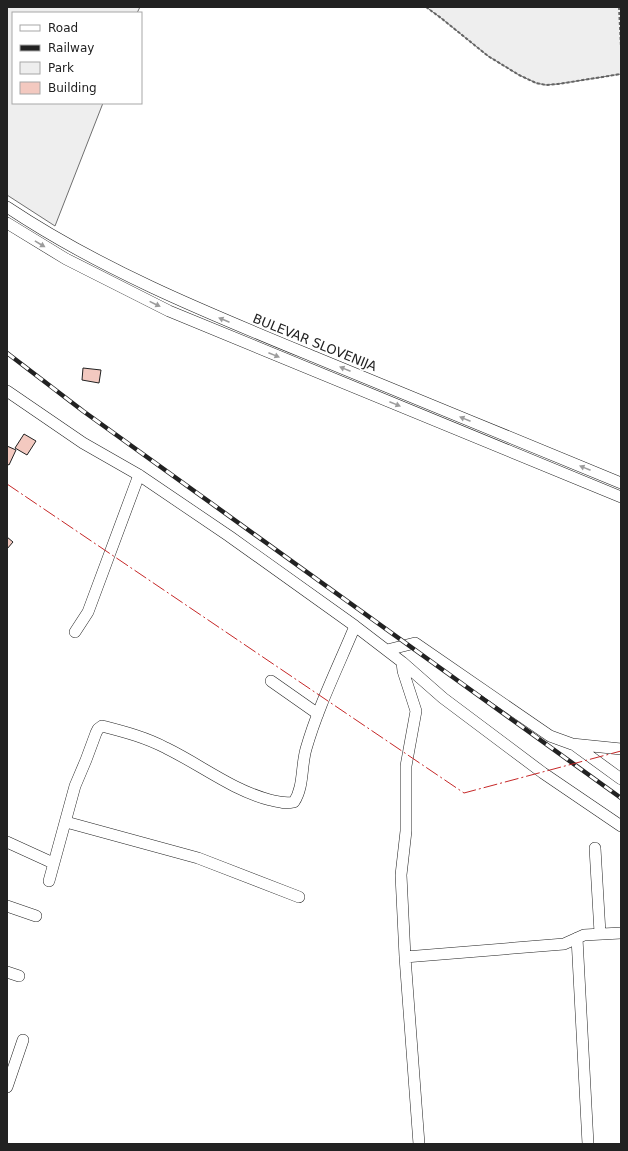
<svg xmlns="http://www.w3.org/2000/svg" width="628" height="1151" viewBox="0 0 628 1151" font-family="'DejaVu Sans',sans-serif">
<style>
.green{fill:#eee;stroke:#6f6f6f}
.building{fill:#f3c9c0;stroke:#222}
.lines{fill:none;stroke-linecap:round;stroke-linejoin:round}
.minor-casing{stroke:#222;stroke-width:12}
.path{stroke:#646464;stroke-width:2;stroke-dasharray:3 2;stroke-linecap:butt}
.minor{stroke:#fff;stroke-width:11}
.rail-casing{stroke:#222;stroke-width:4.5}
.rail{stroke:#fff;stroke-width:3;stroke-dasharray:9;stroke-linecap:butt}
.power{stroke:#c62828;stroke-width:1;stroke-dasharray:14 3 2 3;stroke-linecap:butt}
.oneway{fill:#9c9c9c}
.labels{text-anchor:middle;stroke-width:3;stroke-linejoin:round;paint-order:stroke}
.street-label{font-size:13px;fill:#222;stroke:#fff}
</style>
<rect width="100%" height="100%" fill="#fff"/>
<path class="green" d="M7,7h133l-3,6h-124v90h90l-48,123 -48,-31z
M426,7h195v67l-63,10 -12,1 -10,-2 -17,-8 -31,-19 -47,-38z"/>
<path class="building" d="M83,368l18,2 -2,13 -17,-3z
M24,434l12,7 -9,14 -12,-7z
M7,446l9,4 -7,15 -2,-1z
M7,537l6,5 -6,7z"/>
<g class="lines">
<g class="minor-casing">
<path id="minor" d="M7,207c96,64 203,107 310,151 101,42 203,83 304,125
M7,223l59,36 103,52 452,186
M7,391l76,52 56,32 90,61 126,90 47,36 41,36 100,75 78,53
M75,632l13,-20 51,-137
M387,650l28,-7 135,93 22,8 49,5
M402,662l1,9 13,40 -10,55v65l-5,44 4,82 14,187
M271,681l47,33
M573,744l48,35
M66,822l132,36 101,39
M7,842l46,21
M595,848l5,85
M49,881l26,-95 11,-26 10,-27 2,-4 4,-3c23,6 43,11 64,22 35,17 66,42 104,52 9,2 15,4 24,2 10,-15 7,-36 12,-53 12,-42 32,-82 49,-123
M7,906l29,10
M577,938l11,206
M405,957l159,-13 20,-9 37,-2
M7,972l12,4
M7,1087l16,-47"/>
</g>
<path class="path" d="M426,7l15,11 47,38 31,19 17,8 10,2 12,-1 63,-10
M619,7l2,40"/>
<use href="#minor" class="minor"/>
<g class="rail-casing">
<path id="rail" d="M7,353l76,58 538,387"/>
</g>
<use href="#rail" class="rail"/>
<path class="power" d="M7,484l457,309 157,-42"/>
</g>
<defs><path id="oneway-solid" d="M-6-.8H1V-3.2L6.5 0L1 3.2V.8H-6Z"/></defs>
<g class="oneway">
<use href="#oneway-solid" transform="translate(40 244) rotate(31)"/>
<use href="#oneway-solid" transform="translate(155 304) rotate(26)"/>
<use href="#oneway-solid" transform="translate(224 320) rotate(-157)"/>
<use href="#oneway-solid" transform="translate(274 355) rotate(22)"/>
<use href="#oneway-solid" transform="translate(345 369) rotate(-158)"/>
<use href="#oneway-solid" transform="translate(395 404) rotate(22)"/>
<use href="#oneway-solid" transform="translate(465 419) rotate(-158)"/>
<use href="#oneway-solid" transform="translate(585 468) rotate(-158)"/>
</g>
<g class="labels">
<g class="street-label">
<text transform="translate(315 342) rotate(22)" y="5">BULEVAR SLOVENIJA</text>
</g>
</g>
<rect width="628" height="1151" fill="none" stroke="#222222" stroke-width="16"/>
<rect x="12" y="12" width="130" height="92" fill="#ffffff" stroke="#a7a7a7"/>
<rect x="20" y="25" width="20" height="6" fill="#ffffff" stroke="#a7a7a7"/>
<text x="48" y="32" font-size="12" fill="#222222">Road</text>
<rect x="20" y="45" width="20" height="6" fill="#222222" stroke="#a7a7a7"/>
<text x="48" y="52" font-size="12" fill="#222222">Railway</text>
<rect x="20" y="62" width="20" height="12" fill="#eeeeee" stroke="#a7a7a7"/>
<text x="48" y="72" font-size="12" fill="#222222">Park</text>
<rect x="20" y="82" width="20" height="12" fill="#f3c9c0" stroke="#a7a7a7"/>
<text x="48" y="92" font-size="12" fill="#222222">Building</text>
</svg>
